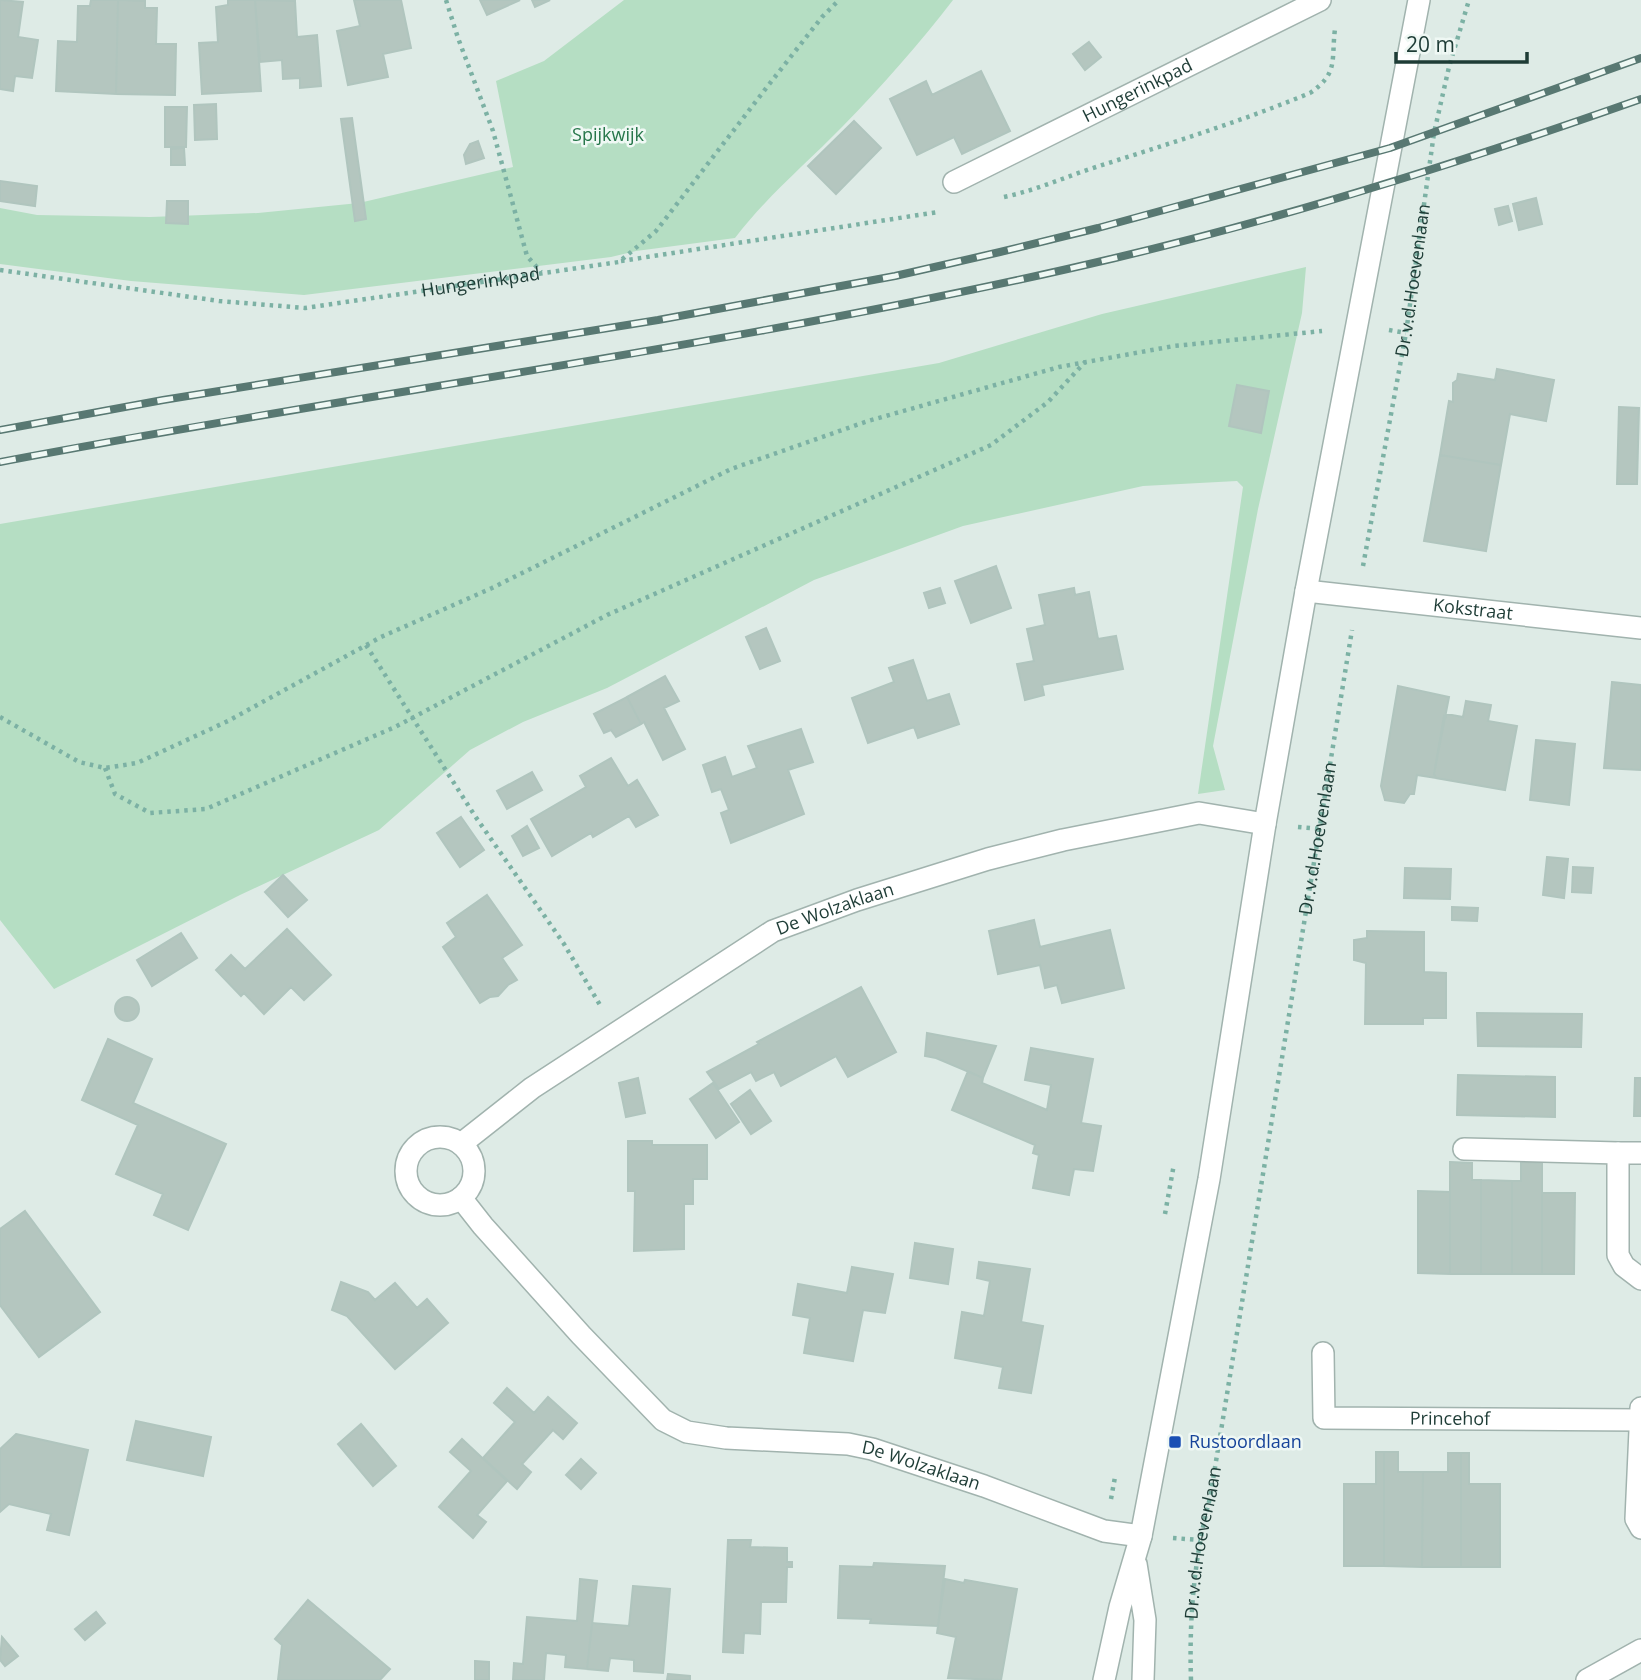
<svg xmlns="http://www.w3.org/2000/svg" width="1641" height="1680" viewBox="0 0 1641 1680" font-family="'Open Sans',sans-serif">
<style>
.green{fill:#b5dec3}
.building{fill:#b4c6bf;stroke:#b0c5be;stroke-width:2}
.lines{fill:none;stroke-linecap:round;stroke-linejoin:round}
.minor-casing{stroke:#a1b3ae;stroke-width:24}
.tertiary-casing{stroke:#a1b3ae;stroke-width:24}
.path{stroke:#7cb1a4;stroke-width:4.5;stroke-dasharray:3.5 5;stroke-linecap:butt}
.minor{stroke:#fff;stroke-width:21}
.tertiary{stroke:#fff;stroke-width:21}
.rail-casing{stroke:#587872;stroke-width:8}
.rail{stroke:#eff8f4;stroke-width:5;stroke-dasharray:16;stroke-linecap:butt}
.transit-dot{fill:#1a4fb4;stroke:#eff8f4;stroke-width:2.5}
.labels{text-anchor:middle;stroke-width:5;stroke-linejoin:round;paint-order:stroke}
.street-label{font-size:18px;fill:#1e3c36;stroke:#eff8f4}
.park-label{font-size:18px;fill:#26764a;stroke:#eff8f4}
.transit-label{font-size:18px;fill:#164399;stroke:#eff8f4;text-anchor:start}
</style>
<rect width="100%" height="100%" fill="#deebe6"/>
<path class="green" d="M624,0h329c-34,44 -71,86 -110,126 -37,38 -75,69 -108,112l-99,13 -25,6 -307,38 -173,-14 -131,-17v-56l37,7 113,2 108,-4 101,-10 154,-36 -17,-86 48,-20z
M1306,267l-4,46 -44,196 -45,237 12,44 -27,4 45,-307 -6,-6 -94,5 -180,40 -149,54 -207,108 -84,34 -53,28 -91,80 -139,65 -186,94 -54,-69v-396l939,-161 163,-49z"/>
<path class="building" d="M0,0l23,2 -5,35 20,3 -6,38 -17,-2 -2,15 -13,-2z
M91,0h27l-2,94 -60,-3 2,-50 19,1 1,-36h12z
M118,0l27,1v7h12l-1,36h20l-1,51 -59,-1z
M228,0h27l6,91 -59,3 -3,-51 19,-1 -2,-35 12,-2z
M255,0l40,1 2,36 20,-2 4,51 -21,2v-10l-17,1 -1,-19 -22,2z
M354,0h47l10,48 -28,6 5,23 -40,8 -11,-54 23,-5z
M480,0h40l-33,15z
M532,0h18l-15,7z
M1089,42l12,15 -16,13 -12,-16z
M981,71l29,60 -48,23 -8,-17 -37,18 -27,-56 36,-18 6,14z
M216,104l1,35 -22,1 -1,-35z
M165,107h22l-1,40h-21z
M352,118l14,101 -11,2 -14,-102z
M854,121l27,27 -45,46 -28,-28z
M478,141l6,17 -18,6 -2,-9 6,-11z
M184,148l1,17h-14v-16z
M0,181l37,5 -2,20 -35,-5z
M1536,198l6,26 -23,6 -6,-26z
M167,201h21v23l-22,-1z
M1508,206l4,15 -13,4 -4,-16z
M1497,369l57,11 -8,41 -36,-7 -9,51 -61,-10 9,-54 4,1v-19l4,-3 1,-6 37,6z
M1237,385l32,6 -8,42 -32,-7z
M1619,407l20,1 -2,76h-20z
M1440,455l61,10 -15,86 -62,-10z
M996,566l15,42 -40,15 -16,-42z
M940,588l5,15 -16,5 -5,-15z
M1074,588l1,7 14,-3 9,47 18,-3 7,33 -81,16 2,10 -19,5 -8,-36 17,-3 -7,-32 18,-4 -6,-30z
M766,628l14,33 -20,8 -14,-32z
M913,660l14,41 22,-7 10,30 -41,14 -4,-11 -46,16 -16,-45 42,-16 -5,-14z
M665,676l14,25 -15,7 21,41 -22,11 -19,-38 -3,2 -14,-27z
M1612,682l29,3v85l-37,-2z
M1398,686l51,11 -15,77 2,4 -19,-3 -3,19h-4l-6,9 -19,-3 -4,-14z
M627,697l14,27 -25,13 -5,-7 -7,3 -10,-19z
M1466,701l25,4 -3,16 29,5 -12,64 -69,-12 -2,-4 10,-58 2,1v-3l17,3z
M801,729l12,33 -25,8 16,44 -73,29 -10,-30 8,-3 -8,-21 -9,3 -9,-27 22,-8 7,20 25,-9 -9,-22z
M1536,740l39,4 -6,61 -39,-5z
M611,758l17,28 9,-6 21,35 -22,12 -7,-11 -36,21 -2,-4 -39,23 -21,-37 55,-32 -6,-11z
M532,772l10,18 -35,19 -10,-18z
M461,817l23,33 -24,17 -23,-34z
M527,826l12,22 -16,8 -11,-20z
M1547,857l21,2 -4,39 -21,-3z
M1573,867l20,1 -2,25 -19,-1z
M1405,868l46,1 -1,30 -46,-1z
M283,875l24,25 -19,17 -23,-25z
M487,895l35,50 -20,13 15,22 -9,5 -10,11 -8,1 -10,6 -37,-56 13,-10 -9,-14z
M1452,907l26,1 -1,13 -25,-1z
M1034,920l6,27 70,-17 14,58 -62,15 -5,-18 -12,3 -5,-23 -42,9 -9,-43z
M287,929l44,46 -27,25 -13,-13 -27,27 -20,-21 -3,3 -25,-26 15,-15 14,14z
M1367,931l57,1v40l22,1v45h-23v6h-58l1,-61 -12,-3v-20l13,-2z
M181,933l16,25 -45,28 -15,-26z
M861,987l35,65 -48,25 -12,-21 -55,30 -7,-14 -18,9 -5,-9 -32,17 -12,-17 52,-28 -2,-2z
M115 1009a12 12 0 1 1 24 0a12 12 0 1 1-24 0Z
M1477,1013l105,1 -1,33 -103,-1z
M927,1033l69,13 -13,32 -47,-20 -11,-2z
M108,1039l44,20 -19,44 93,41 -38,86 -34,-15 9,-21 -47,-20 22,-49 -56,-25z
M1031,1048l62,11 -12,64 20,3 -8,45 -19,-2 -5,26 -36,-7 6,-33 -6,-2 2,-8 -83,-35 16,-39 15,7 -1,5 65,27 4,-25 -26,-5z
M1458,1075l97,2v40l-98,-2z
M638,1078l7,35 -19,4 -7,-34z
M1635,1078h6v38h-7z
M713,1083l26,39 -23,16 -26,-39z
M750,1090l21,31 -20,13 -20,-30z
M628,1141h24v4h55v34h-14v25h-9v45l-50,2 1,-60h-7z
M1450,1162l22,1v17h9v94h-31z
M1521,1162l21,1v111h-30v-93h9z
M1481,1180l31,1v93h-31z
M1418,1191l32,1v82l-32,-1z
M1542,1193h33l-1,81h-32z
M25,1211l75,101 -61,45 -39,-52v-76z
M915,1243l38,6 -5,35 -38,-6z
M979,1262l51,7 -9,53 22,4 -12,67 -32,-5 4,-21 -48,-9 7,-46 22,4 6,-35 -13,-3z
M852,1267l41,7 -8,39 -22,-3 -10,51 -49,-8 6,-35 -17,-3 5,-31 49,9z
M341,1282l27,10 7,8 20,-17 22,25 10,-9 21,24 -53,46 -48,-53 -15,-6z
M507,1388l27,25 14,-16 29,26 -14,16 -10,-9 -31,34 9,8 -14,17 -34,-31 32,-36 -21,-19z
M136,1421l75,16 -8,39 -76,-16z
M361,1424l35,42 -23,20 -35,-42z
M16,1434l72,16 -19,85 -22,-5 4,-16 -42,-10 -9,8v-63z
M462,1439l45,42 -30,34 9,7 -13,16 -34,-31 32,-36 -21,-19z
M1376,1452h8v114h-40v-82h32z
M1384,1452h14v20h25l-1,95 -38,-1z
M1448,1453h13v114h-39l1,-95h25z
M1461,1453h8v31h31v83h-39z
M581,1459l15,14 -15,16 -15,-14z
M728,1540h23l-1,7 37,1v14h5v5h-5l-1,35h-25l-1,32 -16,-1 -1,20 -20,-1z
M874,1563l71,3 -7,60 -68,-3 1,-4 -33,-1 2,-52 33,1z
M580,1579l17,2 -10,88 -22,-2 1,-12 -20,-2 -2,27h-31l1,-17 9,1 4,-47 50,4z
M945,1579l19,4 1,-3 52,9 -16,91 -53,-2 8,-41 -19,-4z
M633,1586l37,3 -7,84 -29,-2v-11l-24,-2 -2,13 -21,-2 5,-46 37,3z
M308,1600l82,69 -10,11h-102l4,-35 -7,-6z
M96,1612l9,11 -20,17 -10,-11z
M2,1637l16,19 -13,10 -5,-6z
M475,1661l14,1v18h-14z
M668,1674l22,2v4h-23z"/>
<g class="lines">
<g class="minor-casing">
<g id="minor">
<path id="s4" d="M954,182l366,-182"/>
<path id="s5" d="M1306,591l335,37"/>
<circle cx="440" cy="1171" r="34"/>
<path id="s6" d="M461,1144l71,-56 241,-157 84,-31 131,-41 75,-19 136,-27 66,11"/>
<path d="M1464,1149l154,4v102l6,11 17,13"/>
<path d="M1618,1153h23"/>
<path id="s7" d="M461,1198l22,28 98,109 82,85 24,12 39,6 122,6 24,5 112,37 120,45 37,5"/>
<path id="s8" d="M1323,1353l1,65 316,2"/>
<path d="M1641,1408l-5,111 5,9"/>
</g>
</g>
<g class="tertiary-casing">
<path id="tertiary" d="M1136,1564l9,56 -2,60
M1104,1680l16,-73 21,-71 68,-357 56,-355 41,-233 113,-591
M1587,1680l54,-30"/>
</g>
<g class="path">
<path d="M446,0l12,38 35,93 34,125 14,16"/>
<path d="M1004,197c33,-7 61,-20 92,-30 72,-23 144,-45 214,-74 29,-20 21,-33 25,-64"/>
<path d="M621,261l317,-49"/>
<path id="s1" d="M0,270l219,31 86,7 314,-46 37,-31 111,-144 55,-70 17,-17"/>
<path d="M1389,330l17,3"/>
<path id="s2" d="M1363,566l43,-233 28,-200 15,-66 20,-67"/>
<path d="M366,645l109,171 89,128 36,61"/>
<path d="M0,717l79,45 26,6 32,-5 91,-42 153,-84 111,-49 239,-119 137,-48 191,-54 115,-21 148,-15"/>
<path d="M105,768l10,26 35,19 56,-4 189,-82 212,-112 384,-170 57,-43 37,-40"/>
<path d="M1298,827l23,2"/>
<path d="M1165,1214l9,-50"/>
<path d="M1111,1499l4,-22"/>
<path d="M1173,1538l27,2"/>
<path id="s3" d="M1191,1680c-2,-61 3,-123 19,-182l142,-868"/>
</g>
<use href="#minor" class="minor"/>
<use href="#tertiary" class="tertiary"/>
<g class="rail-casing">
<path id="rail" d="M0,430l163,-30 495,-80 237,-44 105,-24 98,-24 292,-80 251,-90
M0,462c371,-71 747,-117 1115,-204 178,-42 353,-98 526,-159"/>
</g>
<use href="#rail" class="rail"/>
</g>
<rect class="transit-dot" x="1168" y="1435" width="14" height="14" rx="3.5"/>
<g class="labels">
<g class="street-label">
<text dy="6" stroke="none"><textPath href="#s4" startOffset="205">Hungerinkpad</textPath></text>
<text dy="6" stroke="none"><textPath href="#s2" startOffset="290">Dr.v.d.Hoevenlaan</textPath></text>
<text dy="6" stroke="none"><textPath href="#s1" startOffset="485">Hungerinkpad</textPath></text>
<text dy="6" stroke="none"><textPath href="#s5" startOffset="168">Kokstraat</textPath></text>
<text dy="6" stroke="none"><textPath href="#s3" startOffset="852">Dr.v.d.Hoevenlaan</textPath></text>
<text dy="6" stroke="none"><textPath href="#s6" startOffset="444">De Wolzaklaan</textPath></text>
<text dy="6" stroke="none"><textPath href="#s8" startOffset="191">Princehof</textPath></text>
<text dy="6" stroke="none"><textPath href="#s7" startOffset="565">De Wolzaklaan</textPath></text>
<text dy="6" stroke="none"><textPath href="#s3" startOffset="138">Dr.v.d.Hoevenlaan</textPath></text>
</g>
<g class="park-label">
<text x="608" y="141">Spijkwijk</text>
</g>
<g class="transit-label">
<text x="1189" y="1448">Rustoordlaan</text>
</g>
</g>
<path d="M1396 52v10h131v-10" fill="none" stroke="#1e3c36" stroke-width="3.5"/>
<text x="1406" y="52" font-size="21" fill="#1e3c36" stroke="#eff8f4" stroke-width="5" paint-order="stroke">20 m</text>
</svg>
